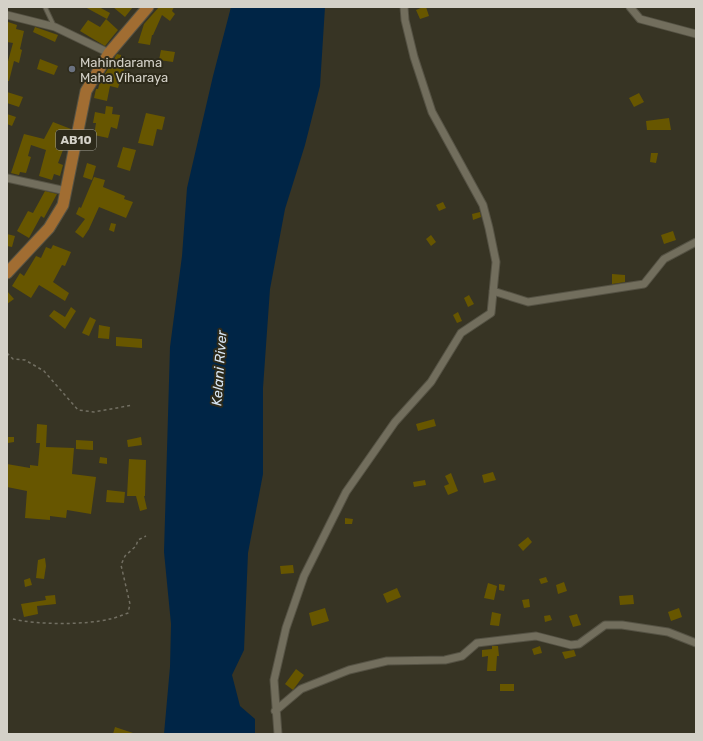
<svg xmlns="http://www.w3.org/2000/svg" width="703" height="741" viewBox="0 0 703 741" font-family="Rubik,sans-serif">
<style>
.water{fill:#002546}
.building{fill:#675600}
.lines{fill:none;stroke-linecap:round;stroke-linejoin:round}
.service-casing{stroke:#555244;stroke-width:5.5}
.minor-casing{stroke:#555244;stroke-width:9}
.primary-casing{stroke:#555244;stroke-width:13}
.path{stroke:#726f62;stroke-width:1.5;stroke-dasharray:3 3;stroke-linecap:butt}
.service{stroke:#726e5d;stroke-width:3.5}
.minor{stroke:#726e5d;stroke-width:7}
.primary{stroke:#a16d32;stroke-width:11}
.worship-dot{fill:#6b7280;stroke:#2d2a1a;stroke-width:1.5}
.labels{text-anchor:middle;stroke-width:4;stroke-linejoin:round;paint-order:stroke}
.shield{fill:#2d2a1a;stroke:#a29f94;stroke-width:1}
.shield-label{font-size:12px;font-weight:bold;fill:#d4d1c8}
.poi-label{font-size:13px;fill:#d4d1c8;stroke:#2d2a1a;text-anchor:start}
.water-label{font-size:14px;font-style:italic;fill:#d7e5f3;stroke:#2d2a1a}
</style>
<rect width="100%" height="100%" fill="#373424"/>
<path class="water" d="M231,7h94l-5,79 -15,59 -20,64 -15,80 -7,99v86l-15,79 -4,97 -12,25 8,31 15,13v15h-91l6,-67 1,-43 -7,-72 6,-205 12,-91 5,-68 26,-112z"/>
<path class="building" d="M85,7h14l11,6 -3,6z
M113,7h20l-8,10z
M159,7h15l-2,4 3,3 -5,7 -8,-6 -9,20h-1l-2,10 -12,-2 6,-19z
M423,7h3l3,9 -9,3 -4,-9z
M106,19l12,11 -13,16 -25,-15 8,-11 12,7z
M8,22l9,3 -1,4 8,2 -4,18 2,1 -3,13 -5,-2 -5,20h-2v-16l6,-22 -6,-1z
M35,27l23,8 -3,7 -22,-10z
M161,50l14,2 -2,10 -14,-2z
M117,54l4,1v2l6,3 -9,28 -8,-2 -3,15 -13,-3 2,-9h2l2,-7z
M40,59l18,7 -4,9 -17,-6z
M7,92l16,5 -4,10 -12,-4z
M639,93l5,9 -10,5 -5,-9z
M106,106l7,1 -1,7 8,1 -3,14 -6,-2 -3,11 -14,-3 2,-12h-3l2,-11 10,2z
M146,113l19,4 -3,13 -5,-1 -4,17 -15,-3z
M7,114l9,3 -4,9 -5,-2z
M669,118l2,12h-24l-1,-9z
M53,122l18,7 -13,34 5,2 -3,11 -6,-2 -2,6 -13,-4 7,-26 -15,-5 -3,11 3,1 -5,16 -6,-1 -1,3 -8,-2 13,-39 20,5z
M123,147l13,3 -6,21 -13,-4z
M651,153h7l-2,10 -6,-1z
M87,163l9,3 -4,14 -9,-3z
M94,177l11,3 -2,7 22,9 -1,3 9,3 -7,16 -27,-11 -10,22 -6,9 -8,-6 10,-13 -9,-5 3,-7 2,1z
M45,191l12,3 -13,24 -3,-2 -12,22 -12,-7 11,-20 5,2z
M443,202l3,6 -7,3 -3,-6z
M480,212l1,5 -8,3 -1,-6z
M111,223l5,1 -2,8 -5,-2z
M673,231l3,9 -12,4 -3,-9z
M7,234l8,2 -3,11 -5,-1z
M431,235l5,7 -5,4 -5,-7z
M53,245l18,7 -6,14 -3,-1 -9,17 16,11 -4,8 -26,-16 -8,13 -19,-12 8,-13 4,3 12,-20 5,2 5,-11 5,2z
M612,274l13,1v7l-13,2z
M7,291l7,8 -7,5z
M469,295l5,9 -6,3 -4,-9z
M71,307l5,4 -11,18 -16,-13 5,-6 11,7z
M458,312l4,9 -5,2 -4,-8z
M90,317l6,3 -7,16 -7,-3z
M99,325l11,2 -1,12 -11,-1z
M116,337l26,2v9l-26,-2z
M434,419l2,7 -18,5 -2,-7z
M37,424l10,1 -1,22 28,1 -2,26 24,3 -5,37 -24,-4 -1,8 -16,-2v4l-25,-2 2,-27 -20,-4v-23l23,4v-3l8,1 2,-23h-4z
M8,437h6v5l-6,1z
M141,437l1,8 -14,2 -1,-7z
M76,440l17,1v9l-17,-1z
M100,457l7,1v6l-8,-1z
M129,459l17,1 -1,36h-1l3,13 -7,2 -4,-15h-9z
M493,472l3,8 -12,3 -2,-8z
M451,473l7,18 -10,4 -4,-9 5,-2 -4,-8z
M425,480l1,5 -12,2 -1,-5z
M107,490l18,2 -1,11 -18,-1z
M345,518l8,1 -1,5h-7z
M528,537l4,5 -9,9 -5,-6z
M45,558l1,8 -2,13 -8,-1 2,-18z
M293,565l1,8 -13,1 -1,-8z
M546,577l2,5 -7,2 -2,-5z
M30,578l2,7 -7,2 -1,-7z
M564,582l3,9 -9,3 -2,-9z
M488,583l9,3 -3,14 -10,-2z
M499,584l6,1 -1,6 -5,-1z
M397,588l4,9 -14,6 -4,-9z
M55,595l1,9 -19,2 1,8 -14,3 -3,-13 25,-4 -1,-4z
M633,595l1,9 -14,1 -1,-9z
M529,599l1,8 -6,1 -2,-8z
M325,608l4,13 -17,5 -3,-13z
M679,608l3,9 -11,4 -3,-9z
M492,612l9,2 -2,12 -9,-1z
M577,614l4,11 -8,2 -4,-11z
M550,615l2,5 -7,2 -1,-6z
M492,646h6l1,10h-2l-1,15h-9l1,-15 -6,1v-7l10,-1z
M540,646l2,7 -8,2 -2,-6z
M574,650l2,6 -11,3 -3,-7z
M296,669l8,6 -11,15 -8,-6z
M500,684h14v7h-14z
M115,727l18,6v1h-20z"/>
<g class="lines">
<g class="service-casing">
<path id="service" d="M45,7l9,19"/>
</g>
<g class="minor-casing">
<path id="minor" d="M630,7l10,12 56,15
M7,15l48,12 54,26
M7,178l59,13
M493,291l35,11 116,-18 20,-25 32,-17
M275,711l26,-22 48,-19 38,-9 58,-1 17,-4 15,-13 59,-7 35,9 8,-1 26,-19h17l46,7 28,11
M278,734l-4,-54 12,-52 18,-52 42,-84 49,-70 36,-40 30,-49 30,-20 5,-51 -7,-34 -6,-23 -51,-93 -18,-55 -9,-37 -1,-13"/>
</g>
<g class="primary-casing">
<path id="primary" d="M7,273l42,-45 14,-23 23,-114 23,-38 39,-46"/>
</g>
<path class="path" d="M7,353l6,6 12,1 19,11 34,39 16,2 39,-7
M13,619c24,6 73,6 97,0 6,-1 12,-4 18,-6l2,-9 -9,-39 4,-9 11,-10 2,-6 8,-4"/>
<use href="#service" class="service"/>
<use href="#minor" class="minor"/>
<use href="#primary" class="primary"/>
</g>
<circle class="worship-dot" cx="72" cy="69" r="4"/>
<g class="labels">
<rect class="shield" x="56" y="130" width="40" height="20" rx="3"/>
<g class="shield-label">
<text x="76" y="144">AB10</text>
</g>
<g class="poi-label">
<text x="80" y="67">Mahindarama<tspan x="80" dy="15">Maha Viharaya</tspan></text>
</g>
<g class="water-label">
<text transform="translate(219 368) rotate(-86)" y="5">Kelani River</text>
</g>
</g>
<rect width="703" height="741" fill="none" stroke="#d4d1c8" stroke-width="16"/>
</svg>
